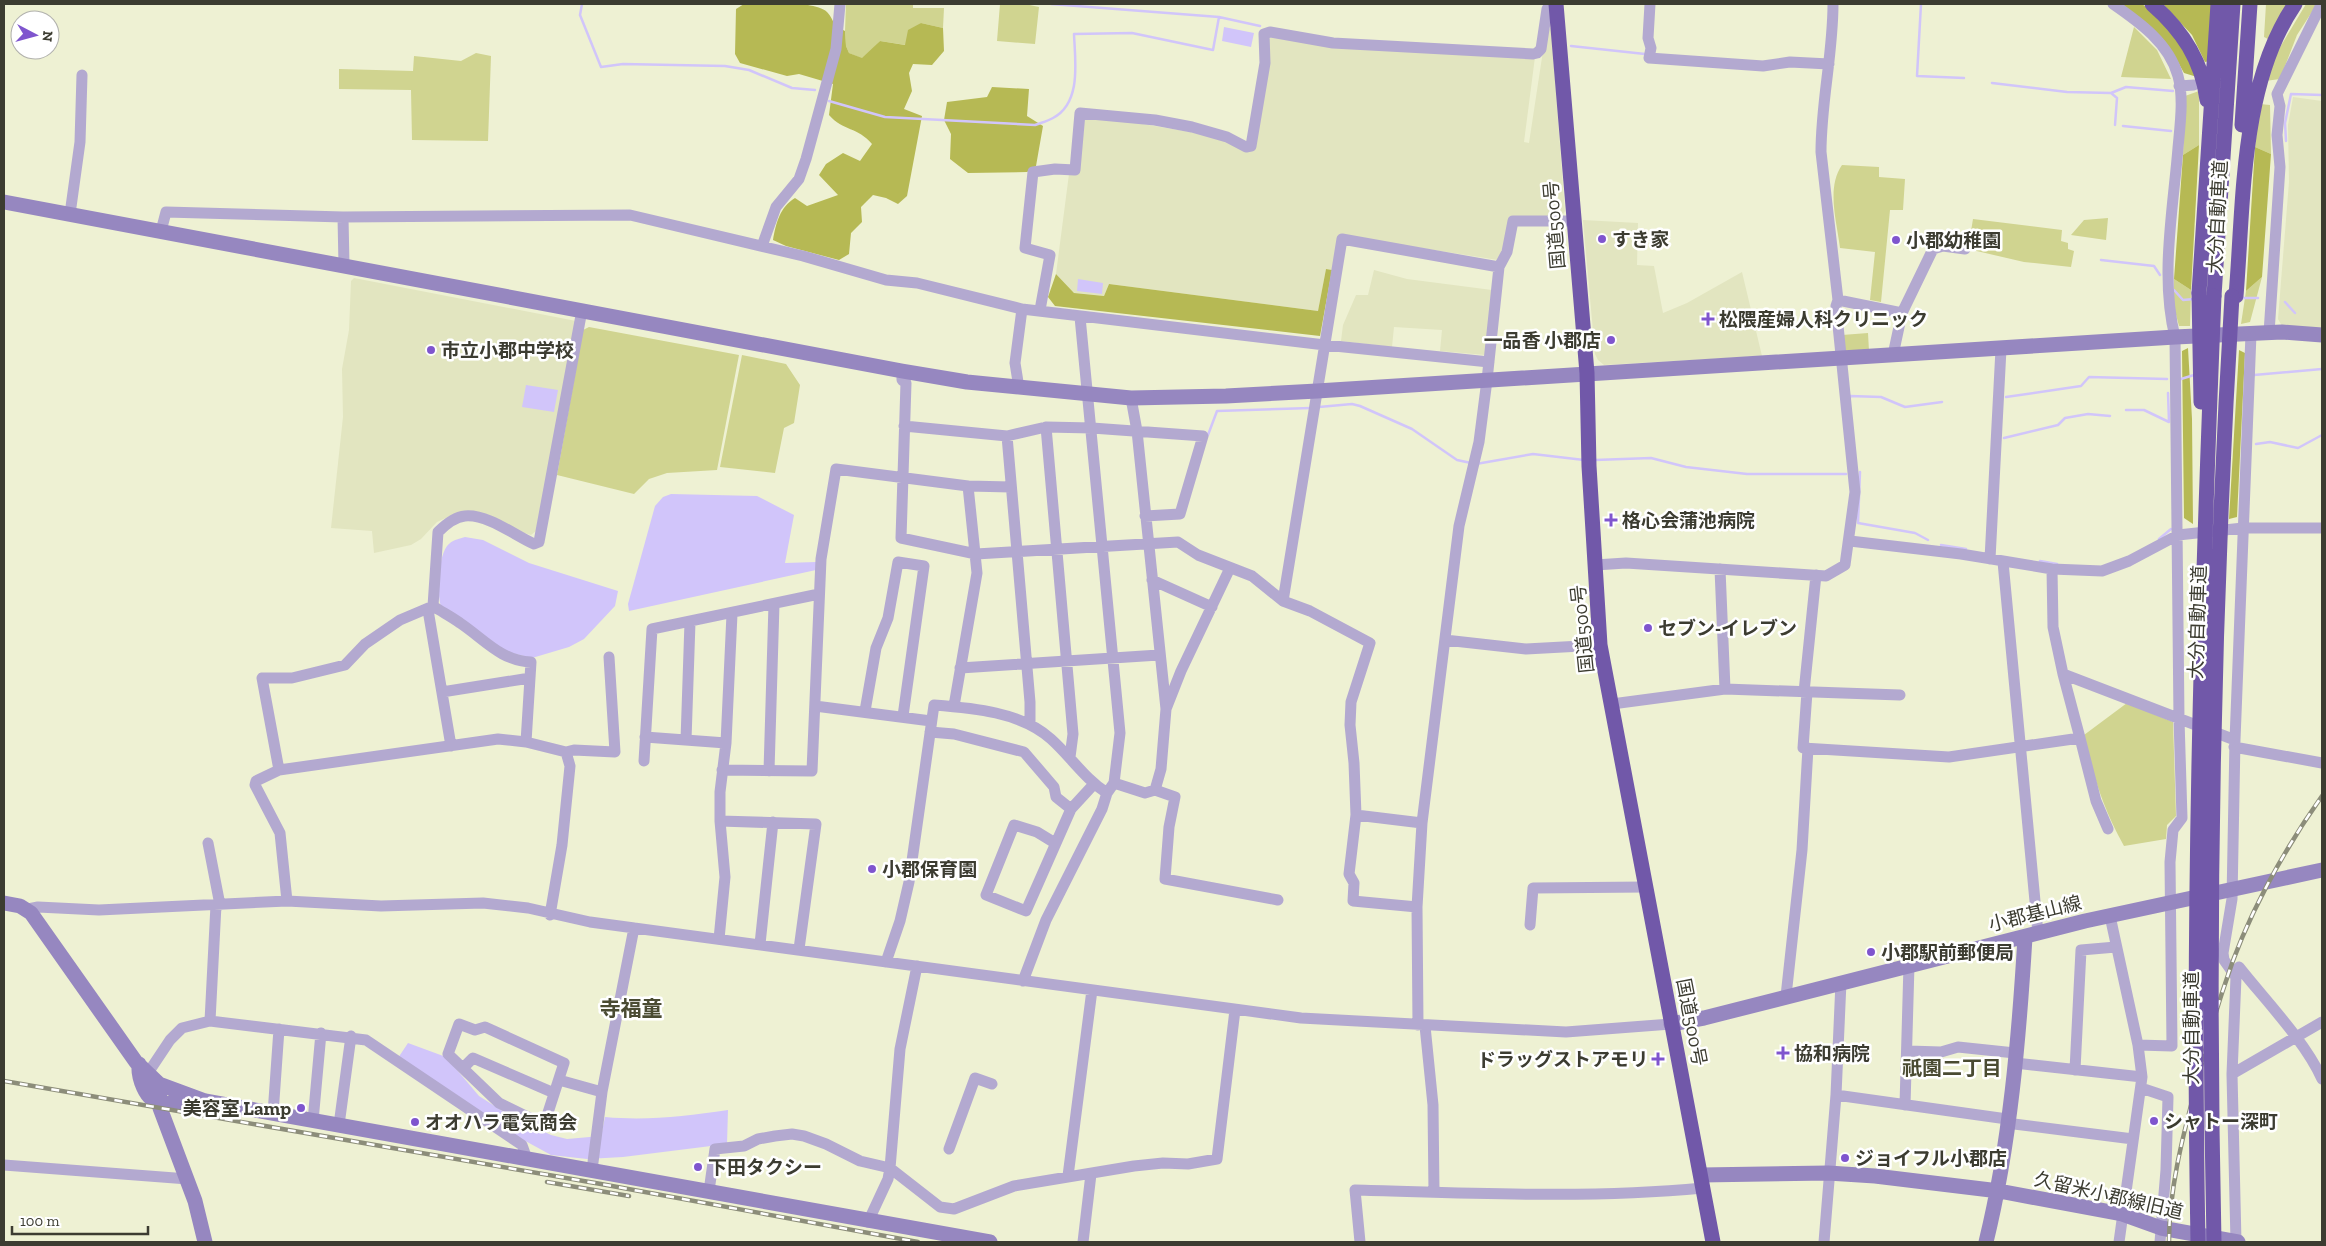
<svg xmlns="http://www.w3.org/2000/svg" width="2326" height="1246" viewBox="0 0 2326 1246" font-family="'Zilla Slab','Noto Sans JP',serif">
<style>
.built{fill:#e2e5c0}
.green{fill:#d0d490}
.forest{fill:#b6b954}
.water{fill:#d1c5fa}
.lines{fill:none;stroke-linecap:round;stroke-linejoin:round}
.stream{stroke:#d1c5fa;stroke-width:2.5}
.street{stroke:#b3a9d0;stroke-width:11}
.secondary{stroke:#9687c0;stroke-width:15}
.highway{stroke:#7158a9;stroke-width:15}
.rail-casing{stroke:#8c8d7a;stroke-width:4.5}
.rail{stroke:#fff;stroke-width:2.5;stroke-dasharray:8;stroke-linecap:butt}
.highway-bridge{stroke:#7158a9;stroke-width:15}
.poi-dot{fill:#7f55ce;stroke:#fff;stroke-width:2}
.labels{text-anchor:middle;stroke-width:5;stroke-linejoin:round;paint-order:stroke}
.street-label{font-size:19px;fill:#3c3c31;stroke:#fff}
.poi-label{font-size:19px;font-weight:bold;fill:#3c3c31;stroke:#fff;text-anchor:start}
.neighbourhood-label{font-size:20px;font-weight:bold;fill:#4a4b32;stroke:#fff}
.quarter-label{font-size:21px;font-weight:bold;fill:#4a4b32;stroke:#fff}
</style>
<rect width="100%" height="100%" fill="#eef1d3"/>
<path class="built" d="M1551,28l14,183 -3,5h-53l-3,24 -8,20 -160,-25 -6,35 -6,-1 -8,42 -209,-27 -5,12 -30,-3 -18,-19 13,-100 13,-54 7,-5 137,23 23,13 20,-112 4,-3 262,21 -11,85 5,1 17,-112z
M2293,97l29,4v228l-40,-3 -4,-7 11,-137 -1,-57z
M1583,220l55,3 -1,42 17,1 9,47 24,-10 55,-31 20,84 -158,9 -6,-5 -3,-6z
M1374,270l33,9 85,11 -7,65 -45,-4 2,-21 -48,-3 -2,20 -51,-6 2,-16 13,-30h12z
M354,278l222,43 -40,210 -5,4 -72,-23 -22,10 -16,17 -10,6 -37,8 -2,-22 -41,-3 12,-111 -1,-48 7,-39 2,-49z"/>
<path class="green" d="M846,4h67v4h31l-1,20 -22,-5 -15,22 -26,-4 -17,18 -14,-6 -3,-7 -1,-15z
M1000,4h25l14,3 -4,37 -38,-3z
M2266,4h21l-19,35 -4,-2z
M2306,4h11l-20,31 -17,44 -15,2 11,-27z
M2134,27l23,23 14,29 -50,-2z
M476,53l15,3 -3,85 -76,-1 -1,-50 -72,-1v-20l74,2 1,-15 47,5z
M2199,91v54l-16,10 2,-59z
M2260,104l10,1 1,49 -16,-7z
M1842,165l37,2v10l26,2 -2,31h-13l-9,92 -11,-2 5,-48 -35,-4c-3,-26 -14,-60 2,-83z
M2108,218l-2,22 -35,-5 13,-15z
M1973,219l89,11 -1,11 7,2v6l6,2 -3,16 -47,-5 -56,-13z
M2262,277l-12,45 -9,2 5,-33z
M2174,279l17,11 -1,36h-11l-5,-19z
M589,327l150,28 -22,115 -50,3 -18,6 -15,15 -77,-19 26,-145z
M1868,333l1,18 -22,1 -4,-4 -1,-13z
M742,355l44,9 14,21 -6,38 -10,5 -9,45 -55,-6z
M2127,703l46,19 3,94 -9,9 -1,14 -42,7c-22,-40 -30,-68 -40,-111z"/>
<path class="forest" d="M744,4c19,0 70,-4 83,8 9,10 2,10 18,19l1,15 3,7 13,5 18,-17 25,4 3,-15 13,-7 22,5 1,23 -12,14 -19,-1 -4,9 3,18 -8,18 18,7 -15,80 -9,8 -12,-6 -13,-3 -12,12 1,15 -11,11 -2,21 -10,6 -53,-14 -13,-6c3,-17 7,-33 22,-42l12,8 31,-11 -19,-20 7,-11 17,-11 17,8 12,-17c-14,-17 -29,-13 -43,-29l4,-31 -34,-10 -12,2 -47,-13 -5,-9 1,-45z
M2121,4h21l18,14 22,25 15,34 -13,-4 -10,-18z
M2163,4h49l-2,57 -5,1 -13,-27z
M992,87l37,2 -2,27 16,10 -7,40 -9,6 -59,1 -18,-14 1,-25 -7,-14 3,-18 40,-5z
M2199,145l-8,145 -17,-11 9,-124z
M2255,147l16,7 -9,123 -16,14z
M1326,269l6,1 -12,66 -265,-30 -7,-9 8,-23 18,19 30,3 5,-12 209,27z
M2188,348l4,71 1,105 -9,-6 -2,-167z
M2239,350l6,3 -8,164 -8,2z"/>
<path class="water" d="M1224,27l30,6 -3,14 -29,-6z
M1078,279l25,4 -1,11 -25,-3z
M526,385l32,5 -4,22 -32,-5z
M671,494l86,2 37,19 -9,48 31,-1v8l-187,41 -1,-7 27,-98 8,-9z
M465,537l18,3 46,23 89,28 -3,15 -31,33 -15,8 -37,11 -29,-7 -61,-42c-6,-13 -4,-51 5,-63 5,-6 11,-7 18,-9z
M408,1043l38,14 33,39 25,16 47,23 16,4 34,-3 4,-19c43,4 80,-1 123,-7l-1,34 -104,13 -36,2 -36,-4 -44,-24 -109,-73z"/>
<g class="lines">
<path class="stream" d="M582,4l-2,11 21,52 22,-3 102,2 24,4 43,18 23,2
M1051,4l168,13 41,9
M1921,4l-4,72 47,2
M1571,46l74,8
M1992,83l75,9 44,1 15,-6 47,4
M2111,93l6,5 -2,27
M829,101l56,16 150,8c5,-2 13,-4 18,-7 29,-15 22,-58 21,-84l58,-1 81,17 6,-33
M2123,126l48,5
M2286,141l-1,-18 6,-29 31,1
M2101,260l53,6 6,9
M2174,290l9,10 11,-1
M2242,298h16
M2285,302l10,11
M2254,375l68,-6
M2181,379l13,-4
M2006,397l75,-11 8,-9 78,2
M1850,398v-2l31,1 24,10 37,-5
M1319,407l33,-3 8,2 52,23 45,31 14,3
M2126,410h18l25,12 -1,-29
M1208,435l9,-24 94,-3
M2004,438l54,-13 7,-7 23,-4 22,2
M2256,444l14,-2 28,6 24,-13
M1595,460l56,-2 35,9 61,7h99
M1476,464l57,-10 51,6
M1860,472l-2,51 57,10 13,7
M2159,539l12,-10
M1941,545l25,4
M2040,561l17,3"/>
<path class="street" d="M1650,4l-2,34 3,10 -2,10 114,8 27,-4 39,2
M1833,4c0,50 -12,98 -12,148l17,148 64,13 -9,42
M2113,4c26,18 56,39 65,72 6,22 2,49 0,72 -5,62 -18,129 -3,189l4,382 3,99 -9,12 -3,32 2,184 -34,-1
M2179,86l15,-1
M70,214l10,-72 2,-67
M343,217l1,48
M161,231l5,-19 177,5 287,-2 173,41 83,24 31,3 105,26 303,36 164,17
M762,246l14,-39 23,-28 7,-20 30,-110 4,-45
M1040,310l10,-55 -25,-7 8,-76 22,-3 20,1 5,-57 75,7 37,7 35,10 19,10 5,-1 14,-83 -1,-29 6,-2 63,11 200,11 4,-1 4,-4 6,-40 3,-5
M1902,313l31,-64 10,-3 22,3
M2269,333l11,-166 -3,-32 3,-29 -3,-12 43,-87
M902,371v9l4,3 -5,155 75,16 202,-12 20,13 54,21 31,25 27,10 60,32 -19,59 -1,23 4,38 2,52 -7,59 5,9 -1,18 64,6
M1019,388l-4,-25 7,-54
M1131,398l6,33 29,278
M904,426l103,10 39,-9 46,1 111,8 -23,78 -35,2
M1046,427l27,307 -3,23
M1007,436l23,266v22
M968,486l43,1
M1850,541l111,13 91,15 50,2 27,-10 49,-26 65,-7h79
M1990,559l11,-210
M2003,562l35,371
M1595,565l31,-2 200,13 19,-11 10,-73 -19,-186 2,-6
M1720,569l5,120
M2052,569l1,58 10,47
M1152,580l60,27
M1283,601l59,-362 157,28
M433,606l5,-74c7,-7 16,-15 27,-16 23,-2 49,19 69,28l5,-2 43,-232
M433,606c9,6 19,11 27,17 24,16 41,38 71,39l-5,80
M428,610l23,136
M1445,640l81,9 74,-4
M960,668l199,-13
M442,692l88,-14
M1804,692l12,-117
M1807,692l-4,56 146,9 131,-19 -17,-64 172,66
M1612,704l113,-15 175,6
M815,706l116,15
M865,711l11,-63 12,-30 10,-56 26,4 -21,150
M930,732l24,2 70,18 30,35 2,10 15,12
M645,737l81,6
M2080,738l16,63 12,28
M686,740l4,-118
M2234,747l88,16
M566,752l8,-2 41,2 -6,-95
M644,761l8,-132 167,-35
M279,770l-17,-92h30l53,-13 20,-21 35,-24 33,-14
M722,770l90,1 9,-212 15,-90 132,17 9,87 -23,133
M769,771l5,-167
M1114,783l31,10 10,-3 6,-21 5,-60 15,-38 49,-103
M1155,790l20,7 -6,30 -4,52 113,21
M1356,815l66,8
M720,821l96,3 -17,125
M208,843l12,62
M1055,843l-18,-11 -23,-7 -28,70 40,16 45,-102 23,-25
M287,901l-7,-68 -25,-48 1,-4 23,-11 219,-31 28,3 40,10 4,14 -8,79 -12,70
M28,909l10,-2 61,3 188,-9 94,5 102,-3 45,5 62,14 711,96 265,14 105,-8
M2110,916l28,129 4,32 -23,165
M1530,925l3,-37 113,-1
M719,939l6,-62 -5,-56v-29l6,-49 6,-129
M760,944l13,-122
M886,962l14,-41 9,-39 25,-177c39,3 87,7 117,34 20,18 34,40 56,54
M2239,967c26,33 66,74 83,112
M1023,981l23,-61 56,-111 5,-16 7,-10 6,-50 -40,-416
M1786,996l16,-146 6,-102
M210,1021l156,19 156,105 5,14
M459,1024l16,6 10,-3 79,36 -20,62 -45,-22 -51,-49z
M1418,1025l-1,-118 5,-84 37,-297 20,-84 8,-62 12,-113 8,-15 6,-31h61
M1425,1026l8,79 1,87
M1908,1051l33,1 17,-5 57,6
M2015,1063l127,14
M463,1068l10,-10 81,35
M2075,1070l6,-120 35,-3
M148,1073l22,-33 12,-12 28,-7 6,-116
M2232,1074l90,-52
M559,1080l43,12
M2141,1088l27,9 -2,73 -6,72
M1836,1095l171,24
M1905,1105l4,-140
M273,1114l6,-85
M313,1121l8,-88
M2006,1123l127,16
M339,1125l12,-89
M949,1149l26,-71 17,6
M4,1165l184,14
M592,1170l10,-78 32,-164
M1068,1176l24,-186
M709,1191l6,-42 29,-3 14,-7 17,-3 17,-2 12,2 22,8 34,17 30,7 50,39 14,2 60,-23 120,-20 29,-3 25,1 29,-5 18,-149
M868,1222l20,-43 2,-11 10,-119 17,-83
M1083,1242l8,-68
M1360,1242l-5,-52c116,3 232,9 348,-2
M1824,1242l12,-147 5,-113
M2236,1242l-4,-168 4,-97 -12,-17 -1,-7 9,-54 3,-159 16,-406"/>
<path class="secondary" d="M4,202l898,169 65,11 164,16 95,-2 91,-5 858,-54 107,-5 40,3
M4,903l16,3 11,7 105,149 23,22 46,17 785,141
M1671,1024l33,-6 381,-97 237,-51
M139,1064c-1,13 6,37 22,39 10,1 22,-1 32,-1
M159,1084l1,24 35,93 10,41
M1701,1175l127,-2 47,3 124,15 123,23 39,14 77,14
M1986,1242c24,-98 33,-204 39,-305"/>
<path class="highway" d="M1556,4l31,369 2,93 11,179 113,597
M2152,4c30,26 50,56 55,96
M2242,125l8,-121
M2199,293l19,-289
M2214,296l19,-292
M2236,296c8,-95 4,-211 59,-292"/>
<g class="rail-casing">
<path id="rail" d="M4,1081l597,103 317,58
M547,1182l82,14
M2169,1242c0,-51 13,-103 26,-152 9,-36 18,-71 30,-106 20,-64 58,-133 97,-188"/>
</g>
<use href="#rail" class="rail"/>
<path class="highway-bridge" d="M2199,293l2,109
M2198,1242c-6,-316 3,-631 16,-946
M2214,1242c-7,-315 -1,-631 18,-946"/>
</g>
<g class="poi-dot">
<circle cx="1602" cy="239" r="5"/>
<circle cx="1896" cy="240" r="5"/>
<path d="M1705.5 311.5h5v5h5v5h-5v5h-5v-5h-5v-5h5z"/>
<circle cx="1611" cy="340" r="5"/>
<circle cx="431" cy="350" r="5"/>
<path d="M1608.5 512.5h5v5h5v5h-5v5h-5v-5h-5v-5h5z"/>
<circle cx="1648" cy="628" r="5"/>
<circle cx="872" cy="869" r="5"/>
<circle cx="1871" cy="952" r="5"/>
<path d="M1780.5 1045.5h5v5h5v5h-5v5h-5v-5h-5v-5h5z"/>
<path d="M1655.5 1051.5h5v5h5v5h-5v5h-5v-5h-5v-5h5z"/>
<circle cx="301" cy="1108" r="5"/>
<circle cx="2154" cy="1121" r="5"/>
<circle cx="415" cy="1122" r="5"/>
<circle cx="1845" cy="1158" r="5"/>
<circle cx="698" cy="1167" r="5"/>
</g>
<g class="labels">
<g class="street-label">
<text transform="translate(2217 217) rotate(-87)" y="7">大分自動車道</text>
<text transform="translate(1554 225) rotate(-95)" y="7">国道500号</text>
<text transform="translate(2197 622) rotate(-88)" y="7">大分自動車道</text>
<text transform="translate(1582 629) rotate(-96)" y="7">国道500号</text>
<text transform="translate(2035 913) rotate(-14)" y="7">小郡基山線</text>
<text transform="translate(1692 1022) rotate(79)" y="7">国道500号</text>
<text transform="translate(2191 1028) rotate(-90)" y="7">大分自動車道</text>
<text transform="translate(2109 1195) rotate(13)" y="7">久留米小郡線旧道</text>
</g>
<g class="poi-label">
<text x="1612" y="246">すき家</text>
<text x="1906" y="247">小郡幼稚園</text>
<text x="1719" y="326">松隈産婦人科クリニック</text>
<text x="1601" y="347" text-anchor="end">一品香 小郡店</text>
<text x="441" y="357">市立小郡中学校</text>
<text x="1622" y="527">格心会蒲池病院</text>
<text x="1658" y="635">セブン-イレブン</text>
<text x="882" y="876">小郡保育園</text>
<text x="1881" y="959">小郡駅前郵便局</text>
<text x="1794" y="1060">協和病院</text>
<text x="1648" y="1066" text-anchor="end">ドラッグストアモリ</text>
<text x="291" y="1115" text-anchor="end">美容室 Lamp</text>
<text x="2164" y="1128">シャトー深町</text>
<text x="425" y="1129">オオハラ電気商会</text>
<text x="1855" y="1165">ジョイフル小郡店</text>
<text x="708" y="1174">下田タクシー</text>
</g>
<g class="neighbourhood-label">
<text x="1952" y="1075">祇園二丁目</text>
</g>
<g class="quarter-label">
<text x="631" y="1016">寺福童</text>
</g>
</g>
<rect width="2326" height="1246" fill="none" stroke="#3c3c31" stroke-width="10"/>
<g transform="translate(35 35) rotate(96)"><circle r="24" fill="#ffffff" stroke="#b1b1ad"/>
<path d="M0-4L9 19L0 12L-9 19Z" fill="#7f55ce"/>
<text y="-8" font-size="14" font-weight="bold" text-anchor="middle" fill="#3c3c31">N</text>
</g>
<path d="M12 1226v8h136v-8" fill="none" stroke="#3c3c31" stroke-width="2.5"/>
<text x="20" y="1226" font-size="15" fill="#3c3c31" stroke="#ffffff" stroke-width="4" paint-order="stroke">100 m</text>
</svg>
